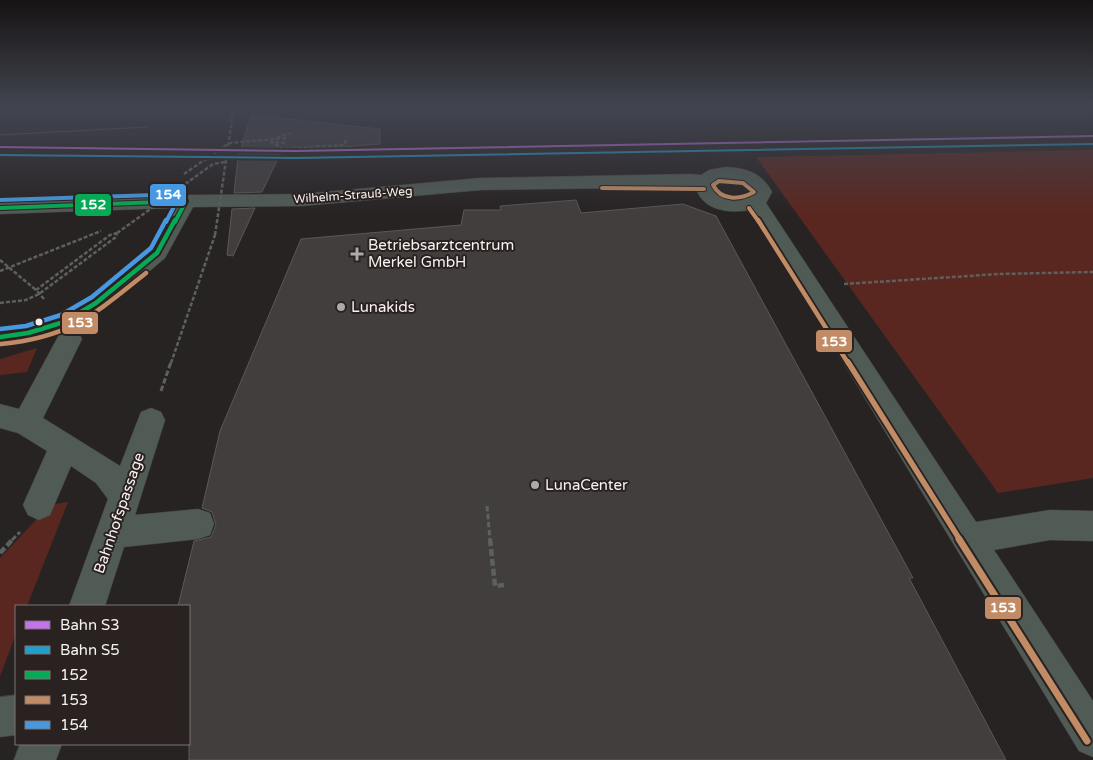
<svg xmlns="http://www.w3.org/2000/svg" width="1093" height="760" viewBox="0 0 1093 760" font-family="'Varela Round',sans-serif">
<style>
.green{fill:#5a2720}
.building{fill:#423e3e;stroke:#5c5858}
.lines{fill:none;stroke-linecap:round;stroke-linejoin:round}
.minor-casing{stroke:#444141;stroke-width:1}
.path-far2{stroke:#5c615e;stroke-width:2.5;stroke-dasharray:4 2;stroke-linecap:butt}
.path-far1{stroke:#5c615e;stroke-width:3;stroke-dasharray:5.5 2.5;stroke-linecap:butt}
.path{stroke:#5c615e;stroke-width:4.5;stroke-dasharray:7 3;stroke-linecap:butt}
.minor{fill:#505b55;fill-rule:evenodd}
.tram{stroke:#5c5e5c;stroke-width:1}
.rail{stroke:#5c5e5c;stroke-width:2.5;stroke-dasharray:2 4;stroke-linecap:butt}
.path-bridge{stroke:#5c615e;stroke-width:2.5;stroke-dasharray:4 2;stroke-linecap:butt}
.bus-1-far1-casing{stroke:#2a2221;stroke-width:6}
.bus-1-casing{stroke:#2a2221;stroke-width:8}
.bus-2-far3-casing{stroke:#2a2221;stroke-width:6}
.bus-2-far2-casing{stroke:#2a2221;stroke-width:8}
.bus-2-far1-casing{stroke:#2a2221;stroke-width:9}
.bus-2-casing{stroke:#2a2221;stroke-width:11}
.bus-3-far1-casing{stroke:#2a2221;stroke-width:6}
.bus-3-casing{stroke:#2a2221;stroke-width:8}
.bus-1-far1{stroke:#06aa56;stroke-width:4}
.bus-1{stroke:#06aa56;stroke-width:4.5}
.bus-2-far3{stroke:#c18c65;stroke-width:4}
.bus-2-far2{stroke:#c18c65;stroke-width:4.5}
.bus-2-far1{stroke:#c18c65;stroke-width:5.5}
.bus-2{stroke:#c18c65;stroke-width:7}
.bus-3-far1{stroke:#4699e1;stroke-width:4}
.bus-3{stroke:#4699e1;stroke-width:4.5}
.rail-1-casing{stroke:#2a2221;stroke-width:4}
.rail-2-casing{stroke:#2a2221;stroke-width:4}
.rail-1{fill:#c474ea;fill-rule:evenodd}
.rail-2{fill:#209ecc;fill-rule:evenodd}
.poi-dot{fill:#afa9a8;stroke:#2a2221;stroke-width:2}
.bus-dot{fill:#f7f1f0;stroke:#2a2221;stroke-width:2}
.labels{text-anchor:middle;stroke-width:4;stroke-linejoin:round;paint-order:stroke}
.far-street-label{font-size:12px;fill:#f7f1f0;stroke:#2a2221}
.poi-label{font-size:15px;fill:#f7f1f0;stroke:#2a2221;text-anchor:start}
.street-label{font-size:15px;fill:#f7f1f0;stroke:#2a2221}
.line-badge{stroke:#2a2221;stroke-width:2}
.badge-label{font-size:14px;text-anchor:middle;font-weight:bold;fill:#fff}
</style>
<rect width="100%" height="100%" fill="#282323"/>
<path class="green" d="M1093,150v328l-95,15 -242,-336z
M37,348l-10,24 -27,3v-16z
M68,502l-41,104h-11v28l-16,42v-118l35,-37 7,-15z"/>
<path class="building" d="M251,115l129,14v15l-99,8 -19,40 -28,1 4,-35z
M576,200l5,13 102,-9 33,12 197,362h-4l97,182h-817v-154h-11l16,-65 17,-4 5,-12 -4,-13 -10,-4 18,-77 81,-192 160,-14 3,-15h37l-1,-4z
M255,208l-22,48 -6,-1 5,-46z"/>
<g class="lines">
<g class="minor-casing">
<path id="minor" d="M726,167c21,1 36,6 46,25l-6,11 210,319 74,-12 43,1v30l-43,-1 -56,10 99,151v56l-14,-6 -327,-539 -3,-2c-20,4 -48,0 -53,-23l-216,3 -178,16 -109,1 -28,51 -60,51 -36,21 9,2 4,7 -39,79 77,48 21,-54 10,-4 10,4 4,8 -30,95 63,-6 12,4 4,11 -4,11 -12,4 -74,8 -19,59h-36l39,-107 -12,-16 -25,-17 -21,49 -11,5 -11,-5 -5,-10 24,-54 -29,-18 -18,-5v-24l19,5 41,-76 -32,9 -28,4v-18l28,-4 27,-8 32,-19 61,-49 24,-40 -172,6v-12l186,-7 116,-1 178,-16 211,-4 10,1 8,-5zM721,179c13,-1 25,1 31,13l-1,3c-14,8 -31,5 -36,-11z
M16,695v40l-16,2v-40z
M20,744h42l-6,16h-42z"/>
</g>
<path class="path-far2" d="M277,138l14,-5
M270,141l13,8 61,-4 3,-8
M275,142l11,1
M184,174l45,-31 59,-5
M0,260l36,30
M0,271l101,-40
M844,284l155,-10 94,-2
M44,299l-8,-9 74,-55 7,-2
M0,303l26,-3 13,-6 77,-57 1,-3
M171,363l44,-128"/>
<path class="path-far1" d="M161,391l10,-29
M487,506l3,34
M12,540l8,-8"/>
<path class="path" d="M490,539l5,47 9,-1
M0,553l13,-14"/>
<use href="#minor" class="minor"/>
<path class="tram" d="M0,135l147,-8"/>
<path class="rail" d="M0,112l377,-5"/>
<path class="path-bridge" d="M117,233l96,-69 12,-2
M215,235l18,-122 -6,-6"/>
<g class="bus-1-far1-casing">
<path id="bus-1-far1" d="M0,208l186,-7
M175,222l11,-21"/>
</g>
<g class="bus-1-casing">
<path id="bus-1" d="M0,337l28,-4 36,-11 32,-19 61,-50 18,-33"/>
</g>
<g class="bus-2-far3-casing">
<path id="bus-2-far3" d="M719,181l24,2 11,9c-14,8 -33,9 -41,-7z
M602,188l102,1
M749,208l10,14"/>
</g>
<g class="bus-2-far2-casing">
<path id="bus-2-far2" d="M758,220l90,143
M1,344c70,-7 92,-29 145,-71"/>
</g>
<g class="bus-2-far1-casing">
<path id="bus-2-far1" d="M848,362l112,178"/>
</g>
<g class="bus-2-casing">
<path id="bus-2" d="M959,539l128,202"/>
</g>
<g class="bus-3-far1-casing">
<path id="bus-3-far1" d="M0,200l186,-6
M166,222l13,-25"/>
</g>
<g class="bus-3-casing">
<path id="bus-3" d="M0,329l26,-3 35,-11 31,-18 59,-49 15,-28"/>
</g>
<use href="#bus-1-far1" class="bus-1-far1"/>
<use href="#bus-1" class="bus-1"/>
<use href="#bus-2-far3" class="bus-2-far3"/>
<use href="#bus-2-far2" class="bus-2-far2"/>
<use href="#bus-2-far1" class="bus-2-far1"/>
<use href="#bus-2" class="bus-2"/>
<use href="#bus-3-far1" class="bus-3-far1"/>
<use href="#bus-3" class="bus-3"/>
<g class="rail-1-casing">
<path id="rail-1" d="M1093,135v2l-797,15 -296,-4v-2l296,4z"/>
</g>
<g class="rail-2-casing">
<path id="rail-2" d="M1093,143v2l-797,14 -296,-3v-2l296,3z"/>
</g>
<use href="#rail-1" class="rail-1"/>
<use href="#rail-2" class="rail-2"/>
</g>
<linearGradient id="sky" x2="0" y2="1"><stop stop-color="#161313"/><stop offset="0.5" stop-color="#424550"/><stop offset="1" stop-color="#424550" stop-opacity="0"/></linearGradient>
<rect width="1093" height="214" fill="url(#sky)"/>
<g class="poi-dot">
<path d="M354.5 246.5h5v5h5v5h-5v5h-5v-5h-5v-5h5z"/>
<circle cx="341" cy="307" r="5"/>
<circle cx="535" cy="485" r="5"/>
</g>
<circle class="bus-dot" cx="39" cy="322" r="4.5"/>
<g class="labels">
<g class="far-street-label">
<text transform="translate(353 195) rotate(-4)" y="4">Wilhelm-Strauß-Weg</text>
</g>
<g class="poi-label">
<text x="368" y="250">Betriebsarztcentrum<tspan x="368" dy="17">Merkel GmbH</tspan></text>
<text x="351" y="312">Lunakids</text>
<text x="545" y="490">LunaCenter</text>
</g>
<g class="street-label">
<text transform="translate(119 513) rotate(-71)" y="5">Bahnhofspassage</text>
</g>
</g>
<g class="line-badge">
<rect x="149" y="183" width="38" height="24" rx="5" fill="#4699e1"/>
<rect x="74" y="193" width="38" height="24" rx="5" fill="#06aa56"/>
<rect x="61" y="311" width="38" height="24" rx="5" fill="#c18c65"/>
<rect x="815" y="329" width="38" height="24" rx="5" fill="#c18c65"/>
<rect x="984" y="596" width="38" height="24" rx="5" fill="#c18c65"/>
</g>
<g class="badge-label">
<text x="168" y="199">154</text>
<text x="93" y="209">152</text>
<text x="80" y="327">153</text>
<text x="834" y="346">153</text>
<text x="1003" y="612">153</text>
</g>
<rect x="15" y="605" width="175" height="140" fill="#2a2221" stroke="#7c7574"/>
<rect x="25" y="621" width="25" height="8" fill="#c474ea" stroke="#7c7574"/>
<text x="60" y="630" font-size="15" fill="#f7f1f0">Bahn S3</text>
<rect x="25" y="646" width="25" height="8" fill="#209ecc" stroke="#7c7574"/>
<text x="60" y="655" font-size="15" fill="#f7f1f0">Bahn S5</text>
<rect x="25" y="671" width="25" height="8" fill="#06aa56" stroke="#7c7574"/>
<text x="60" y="680" font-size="15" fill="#f7f1f0">152</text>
<rect x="25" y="696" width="25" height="8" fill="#c18c65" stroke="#7c7574"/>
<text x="60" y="705" font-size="15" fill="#f7f1f0">153</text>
<rect x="25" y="721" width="25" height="8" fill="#4699e1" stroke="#7c7574"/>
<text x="60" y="730" font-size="15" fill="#f7f1f0">154</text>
</svg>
